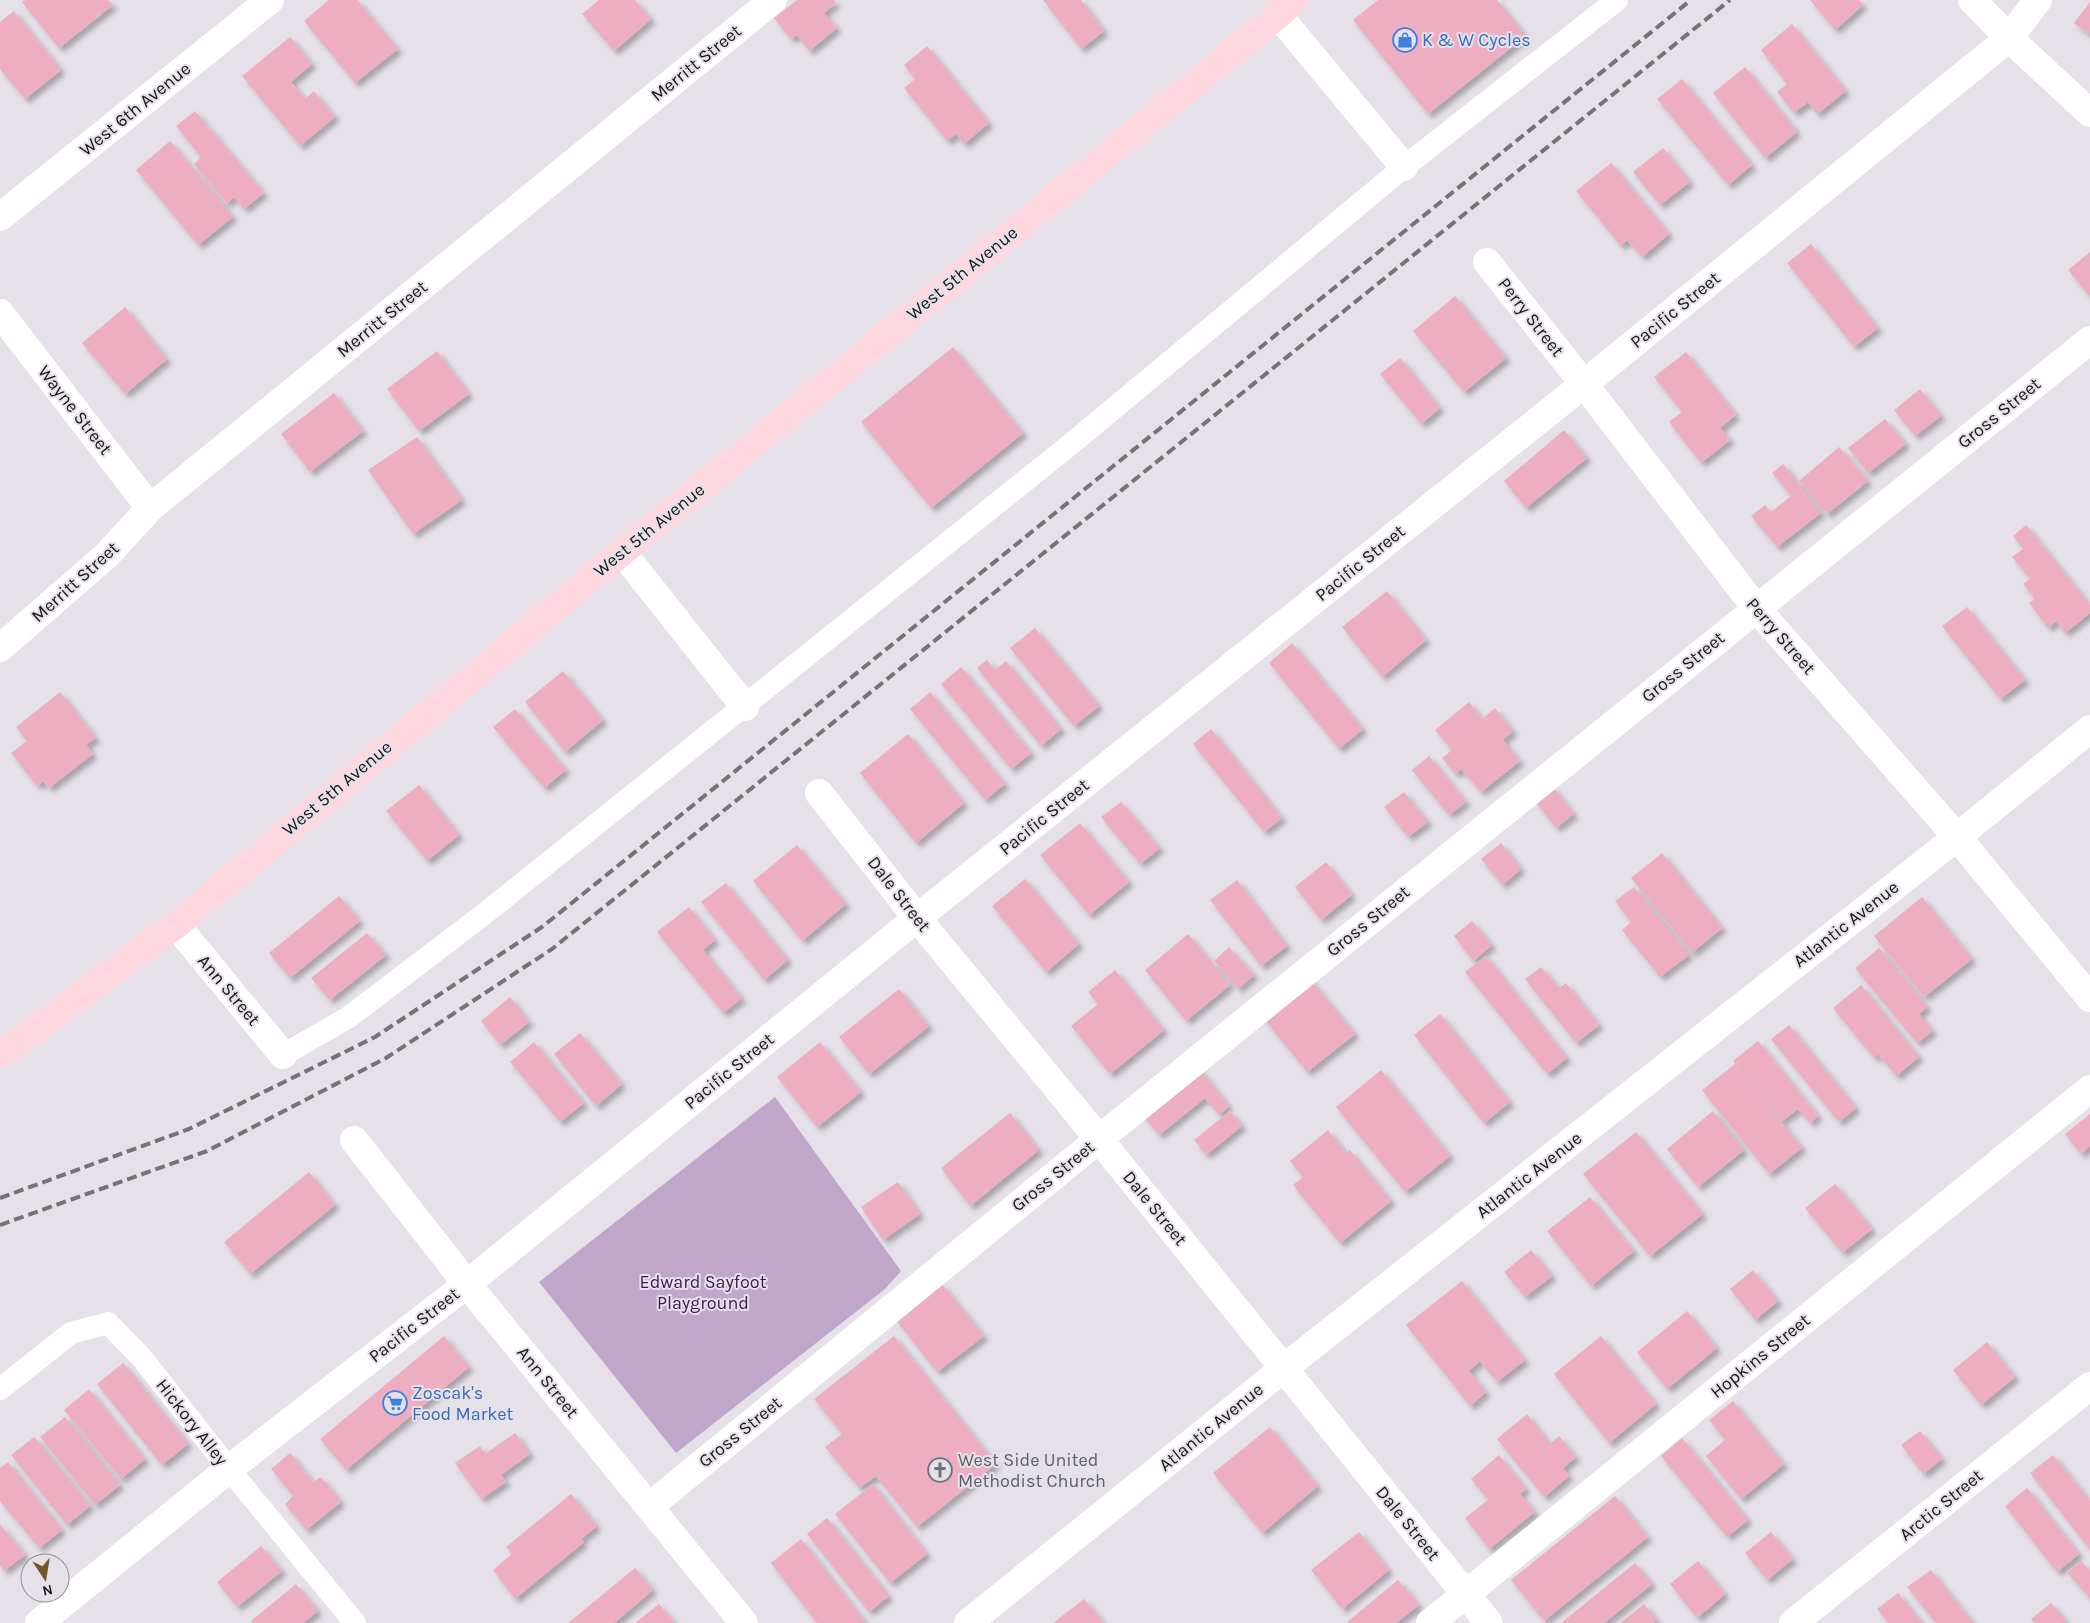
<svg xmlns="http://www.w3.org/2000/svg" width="2090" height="1623" viewBox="0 0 2090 1623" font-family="Karla,sans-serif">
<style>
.green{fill:#c0a6ca}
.building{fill:#edaec2;filter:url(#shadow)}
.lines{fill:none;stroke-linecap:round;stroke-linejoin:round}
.lane{stroke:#fff;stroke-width:22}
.street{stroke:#fff;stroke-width:28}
.primary{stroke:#fdd8e1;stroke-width:28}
.rail{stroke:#767277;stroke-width:4;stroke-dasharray:10 5;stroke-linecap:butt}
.labels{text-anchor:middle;stroke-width:4;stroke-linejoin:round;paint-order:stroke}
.shop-label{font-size:18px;fill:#366cbe;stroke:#e6e0e8;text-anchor:start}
.street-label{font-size:18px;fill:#181619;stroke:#e6e0e8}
.park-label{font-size:18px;fill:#421751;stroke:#e6e0e8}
.worship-label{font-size:18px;fill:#5b616d;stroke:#e6e0e8;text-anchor:start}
</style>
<defs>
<filter id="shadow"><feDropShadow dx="4.5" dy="4.5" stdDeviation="2.5" flood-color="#0004"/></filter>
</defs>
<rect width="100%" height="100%" fill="#e6e0e8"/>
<path class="green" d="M775,1097l126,174 -16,18 -209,164 -137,-171z"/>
<path class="building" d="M24,0h84l5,5 -54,43 -37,-46z
M329,0h28l41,49 -43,34 -51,-62z
M599,0h36l16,19 -37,32 -32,-37z
M797,0h37l2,3 -12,10 13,15 -28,23 -12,-16 -6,4 -17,-21z
M1043,0h38l23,31 -23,18z
M1378,0h119l29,36 -98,78 -75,-94z
M1810,0h49l4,5 -28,25z
M2090,2v33l-16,-12z
M14,11l47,59 -36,29 -25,-30v-47z
M1792,24l54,67 -29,23 -9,-12 -14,11 -17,-21 10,-8 -26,-34z
M290,37l22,27 -21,18 14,17 9,-8 21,26 -35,29 -58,-70z
M927,46l62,77 -25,21 -8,-10 -9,7 -43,-53 11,-9 -11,-14z
M1745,67l52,65 -32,26 -52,-65z
M1682,79l70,86 -24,20 -71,-86z
M195,111l69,82 -20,16 -10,-12 -7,7 -33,-40 7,-7 -25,-31z
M170,141l63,76 -35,28 -62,-75z
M1663,148l27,34 -30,23 -27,-33z
M1611,163l58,71 -27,23 -15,-17 -6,6 -45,-55z
M1811,244l67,84 -24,19 -67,-84z
M2090,252v40l-2,2 -20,-24z
M1455,296l51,62 -42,34 -51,-61z
M125,307l42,52 -42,35 -43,-51z
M953,347l70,86 -92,75 -70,-86z
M437,351l32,43 -50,37 -32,-42z
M1686,352l50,63 -16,13 10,12 -29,23 -32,-41 13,-10 -28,-35z
M1400,358l40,50 -19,16 -41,-50z
M1920,389l21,27 -26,20 -21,-26z
M334,393l29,38 -53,41 -29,-38z
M1885,419l21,25 -38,29 -20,-25z
M1564,430l23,28 -61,50 -22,-27z
M417,437l45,63 -49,34 -45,-64z
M1839,447l29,34 -41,33 -28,-33z
M1783,464l38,49 -44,34 -26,-31 14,-11 6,7 20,-16 -19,-23z
M2026,525l64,80v8l-25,20 -9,-12 -8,7 -19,-25 6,-4 -12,-15 7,-5 -18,-22 11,-8 -10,-13z
M1387,591l39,49 -44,37 -40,-50z
M1967,607l58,73 -25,19 -58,-73z
M1035,628l64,78 -25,20 -64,-78z
M1292,643l71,86 -24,20 -70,-86z
M987,660l8,10 11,-9 55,68 -20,17 -64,-78z
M961,667l70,86 -20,16 -70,-85z
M563,671l40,49 -38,32 -40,-50z
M60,692l36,46 -10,7 7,9 -44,34 -6,-7 -6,5 -26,-33 16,-12 -11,-14z
M930,692l75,92 -20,16 -75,-91z
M1469,702l13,17 13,-11 18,23 -10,9 17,21 -39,31 -20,-23 -6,5 -13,-16 10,-8 -17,-20z
M515,709l51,61 -22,18 -51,-61z
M1211,729l71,89 -18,14 -71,-88z
M908,734l56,69 -48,40 -56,-70z
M1429,756l37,46 -17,13 -37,-45z
M419,785l40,50 -32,26 -41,-50z
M1552,786l22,28 -18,14 -22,-28z
M1404,792l24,30 -20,15 -24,-30z
M1121,802l39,46 -20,16 -39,-47z
M1080,823l49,59 -40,33 -49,-60z
M1501,843l20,26 -19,16 -21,-26z
M797,845l49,59 -44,37 -49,-60z
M1662,853l60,75 -30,25 -61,-75z
M1326,862l26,33 -31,25 -26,-33z
M1025,879l54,65 -33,28 -54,-66z
M1237,880l50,66 -26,20 -51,-66z
M726,883l62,77 -24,20 -63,-78z
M1634,887l55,68 -29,22 -38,-47 9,-8 -16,-21z
M339,896l21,25 -70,57 -21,-25z
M1922,897l50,62 -48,38 -50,-61z
M689,907l26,33 -12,10 39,48 -19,15 -66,-81z
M1472,921l20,24 -19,16 -19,-25z
M367,933l19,22 -56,45 -19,-22z
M1188,934l42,51 -44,36 -41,-51z
M1229,947l25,28 -16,14 -24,-28z
M1879,948l48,59 -8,7 14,17 -16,12 -62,-75z
M1486,956l81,102 -20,16 -82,-102z
M1541,967l18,21 7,-5 33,42 -23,18 -51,-64z
M1115,970l49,60 -54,44 -39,-48 27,-22 -10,-12z
M1308,977l47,57 -48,38 -46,-57z
M1861,985l58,72 -23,19 -18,-22 -4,4 -41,-50z
M899,989l30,37 -60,48 -30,-37z
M510,997l19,25 -29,23 -19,-24z
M1440,1014l70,88 -26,21 -70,-88z
M1789,1025l67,83 -17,14 -68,-83z
M580,1033l42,51 -26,22 -42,-52z
M1758,1041l60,75 -8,7 -12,-14 -16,12 -49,-60z
M534,1042l50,61 -24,19 -50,-60z
M820,1042l41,50 -44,35 -40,-50z
M1735,1064l67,84 -33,26 -67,-84z
M1198,1067l31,39 -10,9 -14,-17 -46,37 -18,-22z
M1381,1070l69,86 -45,36 -69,-85z
M1230,1111l12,15 -36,29 -12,-15z
M1713,1111l31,39 -46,37 -31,-38z
M1010,1113l29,37 -69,56 -29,-38z
M2090,1114v32l-9,8 -16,-20z
M1328,1130l18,23 4,-3 41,51 -51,42 -47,-58 10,-8 -13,-16z
M1636,1132l67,82 -53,42 -67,-82z
M309,1172l26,33 -85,69 -26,-32z
M898,1182l22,32 -37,26 -22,-33z
M1835,1184l37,45 -30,24 -37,-45z
M1590,1197l44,54 -43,35 -44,-55z
M1531,1250l21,26 -27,21 -21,-25z
M1753,1270l25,31 -23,19 -25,-31z
M1462,1281l63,79 -28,22 -17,-21 -11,10 17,21 -16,14 -64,-81z
M942,1284l42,52 -47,36 -41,-52z
M1687,1311l30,37 -50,41 -30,-37z
M444,1336l25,31 -123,103 -26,-31z
M894,1336l102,128 -79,63 -41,-51 -17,12 -34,-41 17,-13 -28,-35z
M1601,1336l55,68 -47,39 -55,-69z
M1987,1342l28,35 -34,28 -28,-35z
M123,1363l65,81 -26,21 -65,-81z
M89,1389l56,70 -24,20 -57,-69z
M1733,1401l51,63 -43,35 -35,-43 19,-16 -16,-20z
M1527,1414l23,30 9,-8 17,21 -13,11 6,8 -25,21 -47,-58z
M65,1417l55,68 -25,20 -55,-68z
M1270,1427l48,59 -56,47 -49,-60z
M1920,1431l22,28 -19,15 -22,-29z
M515,1433l15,21 -29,21 5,7 -25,17 -26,-36 25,-17 5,8z
M34,1437l56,69 -23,19 -56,-70z
M1682,1438l66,82 -21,17 -66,-81z
M290,1453l23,29 8,-5 20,25 -35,28 -21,-26 8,-8 -22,-27z
M1499,1455l27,34 -6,5 15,18 -46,37 -24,-31 23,-18 -17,-21z
M2053,1455l37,46v44l-2,2 -58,-74z
M8,1462l54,68 -23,18 -39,-47v-33z
M873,1484l54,70 -37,29 -55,-69z
M2027,1488l52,66 -22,18 -52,-66z
M571,1494l26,32 -16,13 3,3 -69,57 -22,-29 19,-16 -6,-7z
M1615,1496l33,41 -104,84 -33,-41z
M827,1518l62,78 -20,16 -62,-78z
M0,1524l25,31 -21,16 -4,-5z
M1359,1532l30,38 -47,39 -31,-39z
M1771,1532l22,27 -26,21 -22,-27z
M801,1539l65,84h-49l-46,-60z
M261,1546l21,25 -45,36 -20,-25z
M1698,1561l27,33 -28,24 -27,-34z
M2081,1561l9,10v27l-23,-25z
M1635,1563l17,21 -48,39h-43z
M635,1568l18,22 -39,33h-46z
M1931,1570l42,53h-37l-29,-36z
M1398,1580l21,25 -23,18h-48l-1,-1z
M296,1584l22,27 -15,12h-50l-2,-2z
M1898,1593l24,30h-33l-12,-14z
M1084,1599l20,24h-51z
M2051,1603l16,20h-33l-3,-4z
M659,1604l16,19h-40z
M1644,1604l13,16 -4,3h-33z"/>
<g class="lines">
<path class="lane" d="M283,1055l66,-38 134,-102 588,-471 333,-277 213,-167
M0,1389l71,-56 37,-10 34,35 87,111 126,154"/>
<path class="street" d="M1972,0l37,38 81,75
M1278,15l126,152
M0,217l270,-217
M1487,262l97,122 172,224 201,229 133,161
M0,313l150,195
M622,552l123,155
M0,648l107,-93 43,-47 623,-508
M819,793l98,125 182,221 390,484
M176,925l107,130
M354,1140l113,144 277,339
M650,1506l449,-367 991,-799
M39,1623l190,-154 238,-185 450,-366 667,-534 425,-346 29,-38
M968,1623l316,-255 673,-531 133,-108
M1430,1623l660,-534
M1793,1623l297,-237"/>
<path class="primary" d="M0,1055l176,-130 446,-373 656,-537 16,-15"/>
<path class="rail" d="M0,1198l189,-69 186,-92 167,-110 1149,-927
M0,1225l207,-74 179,-93 166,-109 1178,-949"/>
</g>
<defs>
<g id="shop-ring" transform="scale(1.25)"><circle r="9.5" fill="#e6e0e8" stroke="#3f7fe0" stroke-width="1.5"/><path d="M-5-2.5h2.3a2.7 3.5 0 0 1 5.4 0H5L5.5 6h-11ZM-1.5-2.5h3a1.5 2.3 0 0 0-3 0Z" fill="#3f7fe0"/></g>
<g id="supermarket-ring" transform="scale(1.25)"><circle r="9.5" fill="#e6e0e8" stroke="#3f7fe0" stroke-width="1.5"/><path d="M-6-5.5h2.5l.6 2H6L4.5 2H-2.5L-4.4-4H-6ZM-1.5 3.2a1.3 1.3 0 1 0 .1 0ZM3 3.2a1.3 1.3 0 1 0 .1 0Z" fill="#3f7fe0"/></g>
<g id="church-ring" transform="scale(1.25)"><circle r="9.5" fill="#e6e0e8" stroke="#6b7280" stroke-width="1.5"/><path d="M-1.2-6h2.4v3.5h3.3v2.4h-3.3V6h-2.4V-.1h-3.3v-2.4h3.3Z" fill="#6b7280"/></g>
</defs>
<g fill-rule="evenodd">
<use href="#shop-ring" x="1405" y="40"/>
<use href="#supermarket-ring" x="395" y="1403"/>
<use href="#church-ring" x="940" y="1470"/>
</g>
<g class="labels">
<g class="shop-label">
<text x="1422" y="46">K &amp; W Cycles</text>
<text x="412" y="1399">Zoscak's<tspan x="412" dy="21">Food Market</tspan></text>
</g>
<g class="street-label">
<text transform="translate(696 63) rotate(-39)" y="6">Merritt Street</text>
<text transform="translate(135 109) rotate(-39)" y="6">West 6th Avenue</text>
<text transform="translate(962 273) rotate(-39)" y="6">West 5th Avenue</text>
<text transform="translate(1675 310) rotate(-39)" y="6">Pacific Street</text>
<text transform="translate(1531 317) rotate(52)" y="6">Perry Street</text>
<text transform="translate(382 319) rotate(-39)" y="6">Merritt Street</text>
<text transform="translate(75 410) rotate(52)" y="6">Wayne Street</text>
<text transform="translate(1999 413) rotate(-39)" y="6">Gross Street</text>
<text transform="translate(649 530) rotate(-39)" y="6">West 5th Avenue</text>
<text transform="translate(1360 563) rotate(-39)" y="6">Pacific Street</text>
<text transform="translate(75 582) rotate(-42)" y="6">Merritt Street</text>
<text transform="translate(1781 636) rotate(49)" y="6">Perry Street</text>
<text transform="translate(1683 667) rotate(-39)" y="6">Gross Street</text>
<text transform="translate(337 788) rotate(-40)" y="6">West 5th Avenue</text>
<text transform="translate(1044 817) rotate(-39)" y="6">Pacific Street</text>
<text transform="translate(899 894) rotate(52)" y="6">Dale Street</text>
<text transform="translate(1368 921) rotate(-39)" y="6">Gross Street</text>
<text transform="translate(1846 924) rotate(-38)" y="6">Atlantic Avenue</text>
<text transform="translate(229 990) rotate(50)" y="6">Ann Street</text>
<text transform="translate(729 1071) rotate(-39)" y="6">Pacific Street</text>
<text transform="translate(1529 1175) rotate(-38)" y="6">Atlantic Avenue</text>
<text transform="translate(1053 1176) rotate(-39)" y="6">Gross Street</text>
<text transform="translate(1155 1208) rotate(51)" y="6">Dale Street</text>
<text transform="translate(414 1325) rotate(-38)" y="6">Pacific Street</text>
<text transform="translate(1760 1356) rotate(-39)" y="6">Hopkins Street</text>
<text transform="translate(548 1382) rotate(51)" y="6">Ann Street</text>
<text transform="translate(192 1422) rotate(52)" y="6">Hickory Alley</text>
<text transform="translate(1211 1427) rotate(-39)" y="6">Atlantic Avenue</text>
<text transform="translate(740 1432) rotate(-39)" y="6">Gross Street</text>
<text transform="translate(1941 1505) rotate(-39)" y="6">Arctic Street</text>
<text transform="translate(1408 1523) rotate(51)" y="6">Dale Street</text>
</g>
<g class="park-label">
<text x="703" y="1288">Edward Sayfoot<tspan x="703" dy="21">Playground</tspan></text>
</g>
<g class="worship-label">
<text x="958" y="1466">West Side United<tspan x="958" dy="21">Methodist Church</tspan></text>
</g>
</g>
<g transform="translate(45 1578) rotate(168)"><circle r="24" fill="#e6e0e8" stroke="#948f95"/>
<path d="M0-4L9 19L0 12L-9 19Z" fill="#73572a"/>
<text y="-8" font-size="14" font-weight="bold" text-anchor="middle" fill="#181619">N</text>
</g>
</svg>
